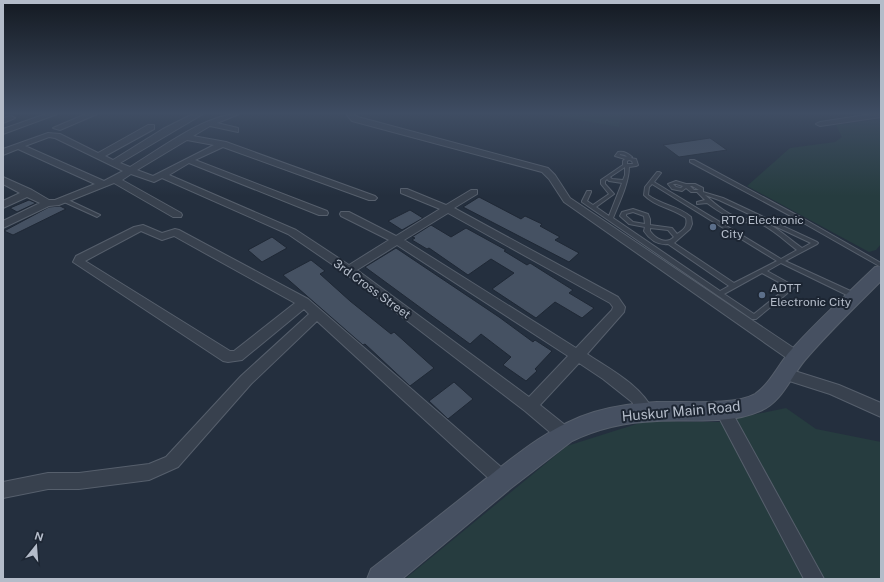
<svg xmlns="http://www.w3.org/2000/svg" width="884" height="582" viewBox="0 0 884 582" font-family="'Public Sans',sans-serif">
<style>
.green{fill:#263c3f}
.building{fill:#455162;stroke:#1f2835}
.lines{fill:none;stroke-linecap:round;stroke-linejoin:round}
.service-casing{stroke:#565f6c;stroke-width:2}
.minor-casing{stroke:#565f6c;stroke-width:2}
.secondary-casing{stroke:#565f6c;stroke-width:2}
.service{fill:#38414e;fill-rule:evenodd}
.minor{fill:#38414e;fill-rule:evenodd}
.secondary{fill:#465061;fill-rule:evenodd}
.service-dot{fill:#5c6f8a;stroke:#1d2633;stroke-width:1.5}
.labels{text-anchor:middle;stroke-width:4;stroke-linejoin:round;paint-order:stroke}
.poi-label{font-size:12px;fill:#b4bcc9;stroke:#1d2633;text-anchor:start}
.street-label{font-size:12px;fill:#b4bcc9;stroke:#1d2633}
.near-street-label{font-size:14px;fill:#b4bcc9;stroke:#1d2633}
</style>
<rect width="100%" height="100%" fill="#242f3e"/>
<path class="green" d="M547,114h75l-3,13z
M881,119v125l-5,6 -7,2 -122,-66 43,-38 45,-6 7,-5 -6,-12z
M786,408l30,21 65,13v137h-476l162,-133 79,-25 73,1z"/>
<path class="building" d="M710,138l17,12 -48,7 -16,-12z
M479,197l42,22 4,-3 17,8 -2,2 20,11 -5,3 24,13 -10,9 -106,-55z
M29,200l7,3 -19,9 -7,-4z
M60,206l6,3 -53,26 -9,-4 45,-24z
M410,210l13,8 -21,12 -14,-9z
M431,225l20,12 15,-9 40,22 -2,1 23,14 3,-2 19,12 24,15 -4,3 25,15 -12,10 -27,-16 -19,16 -44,-29 22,-16 -23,-14 -23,16 -39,-27 -2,1 -15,-9 3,-2 -3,-1z
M272,237l15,11 -25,14 -14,-12z
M396,248l103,69 34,25 2,-2 17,11 -17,18 2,2 -11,10 -23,-16 8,-8 -30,-23 -11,10 -105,-77z
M311,260l14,11 -5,3 30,27 41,33 3,-2 40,36 -24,18 -45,-42 -2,1 -80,-70z
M454,382l19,17 -25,20 -19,-18z"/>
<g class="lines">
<g class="service-casing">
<path id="service" d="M618,152c5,-1 10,1 14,5l-1,1 5,1 2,6 -2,1 -7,1c0,16 -10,36 -16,51l107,73 9,-5 -61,-42c-10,1 -18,-4 -24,-13l1,-4 -16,-3 -9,-8 2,-4 11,-3 15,5 2,5v6l22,3 5,6c7,-4 11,-8 9,-16 -13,-10 -31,-11 -42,-23l1,-8 12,-15h2l2,1 -7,9 127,77 16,-9c-12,-9 -24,-21 -38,-27 -5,-2 -11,0 -16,-1 -13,-3 -25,-11 -36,-19l-10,1v-2l8,-2 -8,-8h-6l-5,-4 -4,3 -10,-2 -4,-5 8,-3 10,3h9l8,4v4l20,6 94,44 1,1 -1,1 -32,17 72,33 1,2 -1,2h-4l-72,-35 -14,8 27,15 1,1 -39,32h-4l-170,-117v-1l5,-10h4v1l-4,9 6,4 16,-11 -8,-10v-4l22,-15v-4l2,-2 -10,-3zM620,154l5,1 2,2 -7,-2zM629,160l3,1 1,3h-6v-3zM625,167v8l-2,5 -11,-1 -2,-2zM607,179l2,2 13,2 -13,33 -13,-9 18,-13 -9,-10v-3zM652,184l125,77 -43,22 -60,-40 16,-14 2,-5 -1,-7c-12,-11 -30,-12 -43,-22l1,-8zM673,184h3l7,2 -2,2 -5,-1zM690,186h2l7,4h-5zM705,195l14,5 92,43 -9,5c-13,-9 -24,-20 -39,-27 -6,-2 -12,-1 -18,-2 -15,-2 -29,-14 -40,-24zM633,212l11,4 1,8 -12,-2 -7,-6v-2zM650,228l18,2 6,7c-8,8 -18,2 -24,-6zM762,273l26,14 -34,27 -30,-20z
M690,160h4l110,59 77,44v4l-81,-46 -110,-59z
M62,199h4l34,16 -3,2 -2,-1 -33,-15z"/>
</g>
<g class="minor-casing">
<path id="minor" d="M46,114h11l-54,20v-5z
M86,114h11l-37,16 -7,-2z
M193,114h10l-83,49 10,4c29,-17 75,-53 109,-53l-22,9 21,5v4l-28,-6 -17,10 33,6 149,54 2,2 -2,2h-6l-146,-53 -28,13 132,51 1,2 -1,2h-8l-130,-52 -20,12 127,55 53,35 40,-25 -48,-24 -1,-2 1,-2h8l47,24 44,-27 -39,-16v-4h6l39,16 25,-15h6v4l-23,14 164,89 7,10 -1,5 -37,42c24,16 54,31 67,58l-3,5 -5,2 -5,-2 -9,-15 -29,-23 -24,-16 -39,42 30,24 2,5 -2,5 -6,2 -6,-2 -33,-28 -180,-138 -57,-39 -126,-56 -8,4 -23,-8 -9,6 59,33 1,2 -1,2h-8l-59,-34 -55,22 -10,1 -46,22v-7l37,-18 -13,-6 -24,11v-7l17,-8 -17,-9v-7l29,13 17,10h6l40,-16 -77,-35 -15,6v-6l45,-16 12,1 38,19 50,-28h6v4l-49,27 8,4 50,-31zM49,137l6,1 68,33 -19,10 -79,-35zM187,140l27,5 -61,31 -16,-6zM448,213l162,90 3,4 -1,3 -36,38 -172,-108zM397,245l171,111 -39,41 -172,-127z
M346,114h8l4,3 190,51 7,7 15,23 231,155 2,4 -2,4 -5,1 -5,-1 -227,-159 -15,-23 -7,-7 -190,-51z
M872,114h9v3l-61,9 -4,-2 4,-2z
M11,116l4,2 -12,5v-5z
M143,225l19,8 13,-4 4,1 129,69 201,175 2,6 -2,6 -6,2 -6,-2 -180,-165 -66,63 -73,83 -29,13 -70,9h-31l-45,9v-16l45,-9h31l70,-9 17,-7 75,-81 68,-62 -5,-5 -62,51 -14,2 -5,-1 -150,-99 3,-6 58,-29zM141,231l21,9 12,-4 121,67 -61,48h-4l-145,-90z
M785,368l54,17 42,18v14l-51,-23 -50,-16 -2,-4 2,-4z
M723,403l5,2 96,174h-20l-89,-169 3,-5z"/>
</g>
<g class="secondary-casing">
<path id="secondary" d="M881,266v15c-26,26 -52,51 -76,79 -15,18 -23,42 -45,51 -32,14 -70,8 -103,10 -30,1 -58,7 -85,20l-61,47 -109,91h-35l4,-10c34,-26 68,-53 102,-80 37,-29 75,-63 121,-77 20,-6 42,-9 63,-10 25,-1 77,4 98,-8 16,-11 24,-31 37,-45 26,-29 55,-55 83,-82z"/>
</g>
<use href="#service" class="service"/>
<use href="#minor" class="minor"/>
<use href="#secondary" class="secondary"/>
</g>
<linearGradient id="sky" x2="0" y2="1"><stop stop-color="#141a22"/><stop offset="0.58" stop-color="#3f4d63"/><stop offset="1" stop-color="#3f4d63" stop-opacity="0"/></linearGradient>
<rect width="884" height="196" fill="url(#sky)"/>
<g class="service-dot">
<circle cx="713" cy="227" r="4"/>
<circle cx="762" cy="295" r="4"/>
</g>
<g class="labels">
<g class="poi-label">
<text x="721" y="224">RTO Electronic<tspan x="721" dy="14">City</tspan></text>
<text x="770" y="292">ADTT<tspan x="770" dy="14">Electronic City</tspan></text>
</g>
<g class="street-label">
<text transform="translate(372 289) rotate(36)" y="4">3rd Cross Street</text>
</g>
<g class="near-street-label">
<text transform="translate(681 411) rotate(-5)" y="5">Huskur Main Road</text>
</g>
</g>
<rect width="884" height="582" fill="none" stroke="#b4bcc9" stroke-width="8"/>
<g transform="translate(36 546) rotate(17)" stroke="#1d2633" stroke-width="3" paint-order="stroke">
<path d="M0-3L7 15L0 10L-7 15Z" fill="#b4bcc9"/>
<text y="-6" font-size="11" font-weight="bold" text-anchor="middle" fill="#b4bcc9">N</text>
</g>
</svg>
